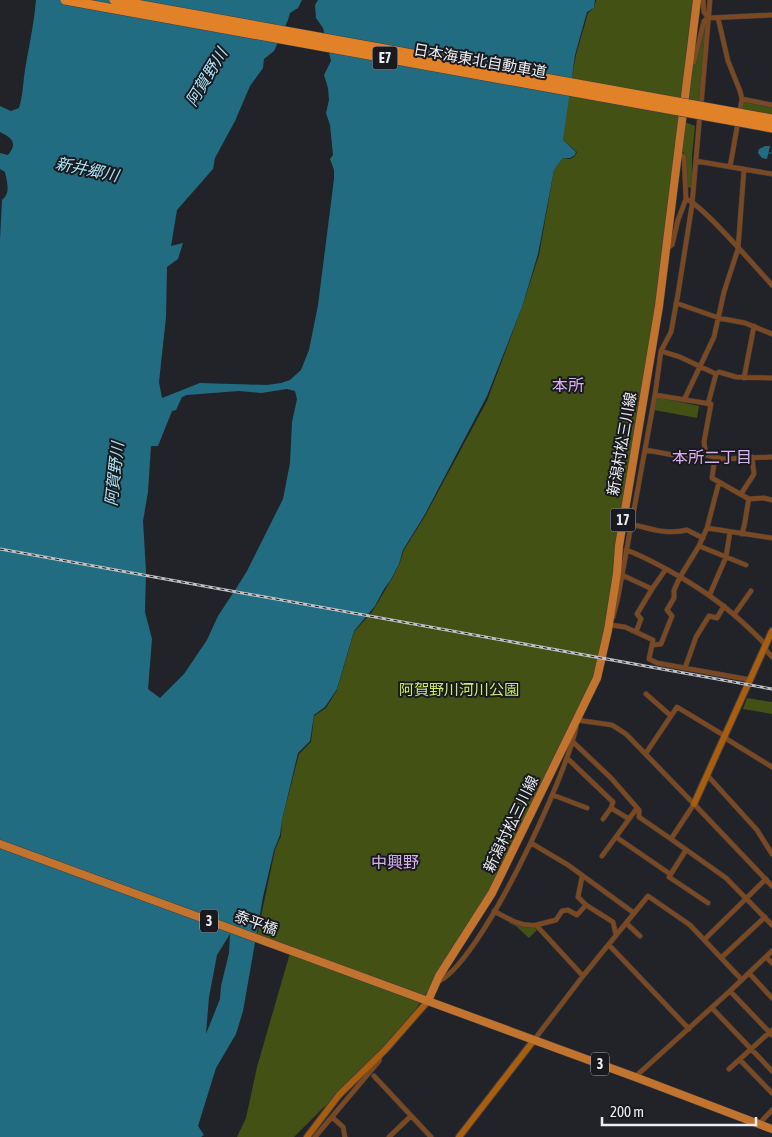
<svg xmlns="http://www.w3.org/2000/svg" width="772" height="1137" viewBox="0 0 772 1137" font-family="'Asap Condensed','Noto Sans JP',sans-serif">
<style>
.green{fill:#445115}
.water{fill:#216c80;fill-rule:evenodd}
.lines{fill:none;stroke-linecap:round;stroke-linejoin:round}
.stream{stroke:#216c80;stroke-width:1}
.street-casing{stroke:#3e3f45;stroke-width:5.5}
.secondary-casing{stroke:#3e3f45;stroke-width:8}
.primary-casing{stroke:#3e3f45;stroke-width:9}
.street{stroke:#7a4921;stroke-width:4.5}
.secondary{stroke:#aa5d0c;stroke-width:6}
.primary{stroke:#c2732d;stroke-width:8}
.rail-casing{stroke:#bfc0c4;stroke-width:3}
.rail{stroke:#191a1f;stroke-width:1;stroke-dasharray:4;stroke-linecap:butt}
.highway-bridge-casing{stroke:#3e3f45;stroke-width:10;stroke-linecap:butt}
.highway-bridge{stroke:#e18228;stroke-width:9}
.labels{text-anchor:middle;stroke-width:4;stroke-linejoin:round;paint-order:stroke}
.shield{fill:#191a1f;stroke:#adaeb2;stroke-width:1}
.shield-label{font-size:14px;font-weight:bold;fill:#ecedf1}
.street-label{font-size:15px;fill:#ecedf1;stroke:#191a1f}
.park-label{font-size:15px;fill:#cdeb69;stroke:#191a1f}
.water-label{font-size:16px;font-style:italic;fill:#aae4f6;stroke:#191a1f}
.neighbourhood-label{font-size:16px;fill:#dab0f1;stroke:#191a1f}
</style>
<rect width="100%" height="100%" fill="#222329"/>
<path class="green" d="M596,0h97l-7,53 -6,68 -26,203 -46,297 -13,55 -106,218 -61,97 -15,22 -32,38 -30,28 -25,27h-1l-31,31h-57l9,-19 11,-51 33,-114 -34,-13 19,-90 6,-14 1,-16 17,-66 12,-12 3,-26 12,-8 11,-18 17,-58 18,-20 18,-30 9,-17 5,-15 21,-34 62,-115 35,-94 17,-52 15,-85 9,-12 7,1 5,-3 2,-4 -14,-12 5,-44 8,-41 12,-42 6,-5z
M706,22l-7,80 -12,-3 2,-26 6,-10z
M744,102l28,5v8l-31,-6 1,-6z
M685,122l10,4 -3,30v32l-6,-1v-30l-4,-7z
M656,397l43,9 -2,12 -43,-8z
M747,698l25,4v12l-29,-5z
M509,921l21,7h5l2,2 -8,8 -13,-12 -7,-3z"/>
<path class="water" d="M36,0h266l-4,8 -8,5 -2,7 -14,31 -10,8 -1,9 -13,18 -15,35 -20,37 -2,11 -36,41 -6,36 12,-3 -5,16 -11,8 -1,50 -7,65 3,16 38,-15 67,2 14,-2 9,-3 11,-10 8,-20 9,-45 16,-126v-9l-4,-11 3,-4 -3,-30 -4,-12 3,-13 -1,-12 -4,-13 7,-14 -8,-33 -7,-10 -1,-13 3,-5h277l-1,8 -7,4 -12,43 -12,85 13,12 -1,3 -5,3h-7l-9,12 -16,84 -16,53 -35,89 -63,120 -21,34 -4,14 -9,17 -6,8 -9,17 -21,25 -17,58 -12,18 -11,8 -4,26 -12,12 -16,67 -2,15 -6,15 -11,47 -20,114 -7,23 -20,34 -18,58 6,9 -3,2h-201v-897l2,-40c9,-7 5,-18 3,-28l-5,-3v-16l8,2c10,-12 4,-17 -8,-23v-26l11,5 8,-3c4,-13 4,-25 6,-38 4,-24 9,-46 11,-70zM287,389l8,2 2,8 -5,23 -2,41 -7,36 -36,72 -10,16 -19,29 -11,24 -23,34 -24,24 -12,-9 4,-50 -7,-27 1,-41 -3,-50 5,-29 3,-46h7l14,-35 4,-1 6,-13 5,-2 52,-4 22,2zM230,934l-1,19 -8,33 -1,13 -14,35 3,-37 8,-42z
M765,146h5l-3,13 -5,-1 -4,-5 1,-4z"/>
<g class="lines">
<path class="stream" d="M767,153h5"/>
<g class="street-casing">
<path id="street" d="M703,0l1,12 4,6
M718,18l10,43 12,30 2,8 -3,16
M690,65l4,-3 10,-41 4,-3 64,-3
M742,99l30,6
M701,106l9,-106
M696,161l76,13
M730,167l8,-45
M686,199c16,5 71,70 86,86
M666,249l6,-4 6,-25 8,-21 -2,-42 -6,-4
M676,303l43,15 26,5 27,11
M661,351l19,6 36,17 3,-2 17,5 36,1
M744,378l10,-52
M655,395l56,9 -7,38 2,13
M684,400l30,-63 10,-45 14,-43 6,-80
M708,404l8,-30
M646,450l43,8 17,-3 17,4 49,-2
M715,457l-3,21 37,21 15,-1 8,2
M741,494l13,-20 -2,-17
M631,524c20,5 36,11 56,6l16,8
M707,528l65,10
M742,534c4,-12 4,-23 7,-35
M699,546l47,19
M626,550c15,5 29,13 42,20 40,22 67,43 98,75
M622,575l30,14
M710,594l16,-37 4,-25
M734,615l17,-24
M613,617l5,-20 37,-202 6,-44 10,-19 7,-38 14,-89 8,-92
M610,625l15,2 28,13 -4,19 8,4 94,17
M636,632l5,-13 -4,-5 15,-25 14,-20
M653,645l8,-1 11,-28 -5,-6 7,-12v-8l6,-13 19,-31 8,-18 12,-46
M765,649l7,8
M685,668l11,-31 13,-21 8,2 7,-12
M646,694l24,21
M577,720l35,5 14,9 68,70 78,82
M725,738l47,29
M573,742l38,36 28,32v7l32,22
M646,753l31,-46 48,29
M567,758l46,44 -2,6
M707,775l50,55 15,24
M553,795l34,13
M694,804l-23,35 55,39 46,47
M603,819l8,-11 18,11
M616,837l54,37
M531,843l37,22 66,48
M686,850l-17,27 39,26
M602,856l35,-48
M582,877l-4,20 8,8 27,17 3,13
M494,911c13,7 26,16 42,14l47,51
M626,923l14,13
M536,925l20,-5 6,-9 6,-1 9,5 9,-10
M704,940l62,-61
M609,945l80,84
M766,957l6,6
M721,958l44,-41
M749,973l23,25
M437,982c43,-17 130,-207 139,-255
M730,991l42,44
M712,1008l60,63
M534,1040l49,-64 65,-80 42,29 52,55
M740,1060l32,33
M729,1069l43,-39
M374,1076l57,61
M635,1077l95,-86 42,-40
M332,1117l11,10 2,10
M759,1124l13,-14
M315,1137l64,-76 1,-5
M389,1137l22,-21"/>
</g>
<g class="secondary-casing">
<path id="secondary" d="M694,804l78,-173
M307,1137l32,-42 46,-45 43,-49
M459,1137l75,-97"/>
</g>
<g class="primary-casing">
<path id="primary" d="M0,844l635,233 137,52
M428,1001l11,-25 53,-83 105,-215 11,-48 9,-57 2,-27 40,-240 38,-306"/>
</g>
<use href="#street" class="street"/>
<use href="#secondary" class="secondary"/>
<use href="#primary" class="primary"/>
<g class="rail-casing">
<path id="rail" d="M0,549l772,140"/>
</g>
<use href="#rail" class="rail"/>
<g class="highway-bridge-casing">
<path id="highway-bridge" d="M65,0l707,128
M114,0l658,119"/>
</g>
<use href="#highway-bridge" class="highway-bridge"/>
</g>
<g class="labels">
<g class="shield">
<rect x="372.5" y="46.5" width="25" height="23" rx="4"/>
<rect x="610.5" y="508.5" width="25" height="23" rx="4"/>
<rect x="200" y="909.5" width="18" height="23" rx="4"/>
<rect x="591" y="1052.5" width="18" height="23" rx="4"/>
</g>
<g class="shield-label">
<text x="385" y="63">E7</text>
<text x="623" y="525">17</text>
<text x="209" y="926">3</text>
<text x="600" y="1069">3</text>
</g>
<g class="street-label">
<text transform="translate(480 61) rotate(10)" y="5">日本海東北自動車道</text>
<text transform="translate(622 444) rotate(-80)" y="5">新潟村松三川線</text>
<text transform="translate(511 824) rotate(-64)" y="5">新潟村松三川線</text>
<text transform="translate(256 923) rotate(20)" y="5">泰平橋</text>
</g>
<g class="park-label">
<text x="459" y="695">阿賀野川河川公園</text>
</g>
<g class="water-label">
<text transform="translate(206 77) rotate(-59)" y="6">阿賀野川</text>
<text transform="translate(87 169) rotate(12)" y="6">新井郷川</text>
<text transform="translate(114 474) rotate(-84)" y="6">阿賀野川</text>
</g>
<g class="neighbourhood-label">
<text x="568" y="391">本所</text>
<text x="712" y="463">本所二丁目</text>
<text x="395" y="868">中興野</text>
</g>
</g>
<path d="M602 1117v8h154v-8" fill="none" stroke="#ecedf1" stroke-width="2.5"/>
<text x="610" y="1117" font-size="15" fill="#ecedf1" stroke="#191a1f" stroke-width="4" paint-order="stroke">200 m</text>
</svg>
